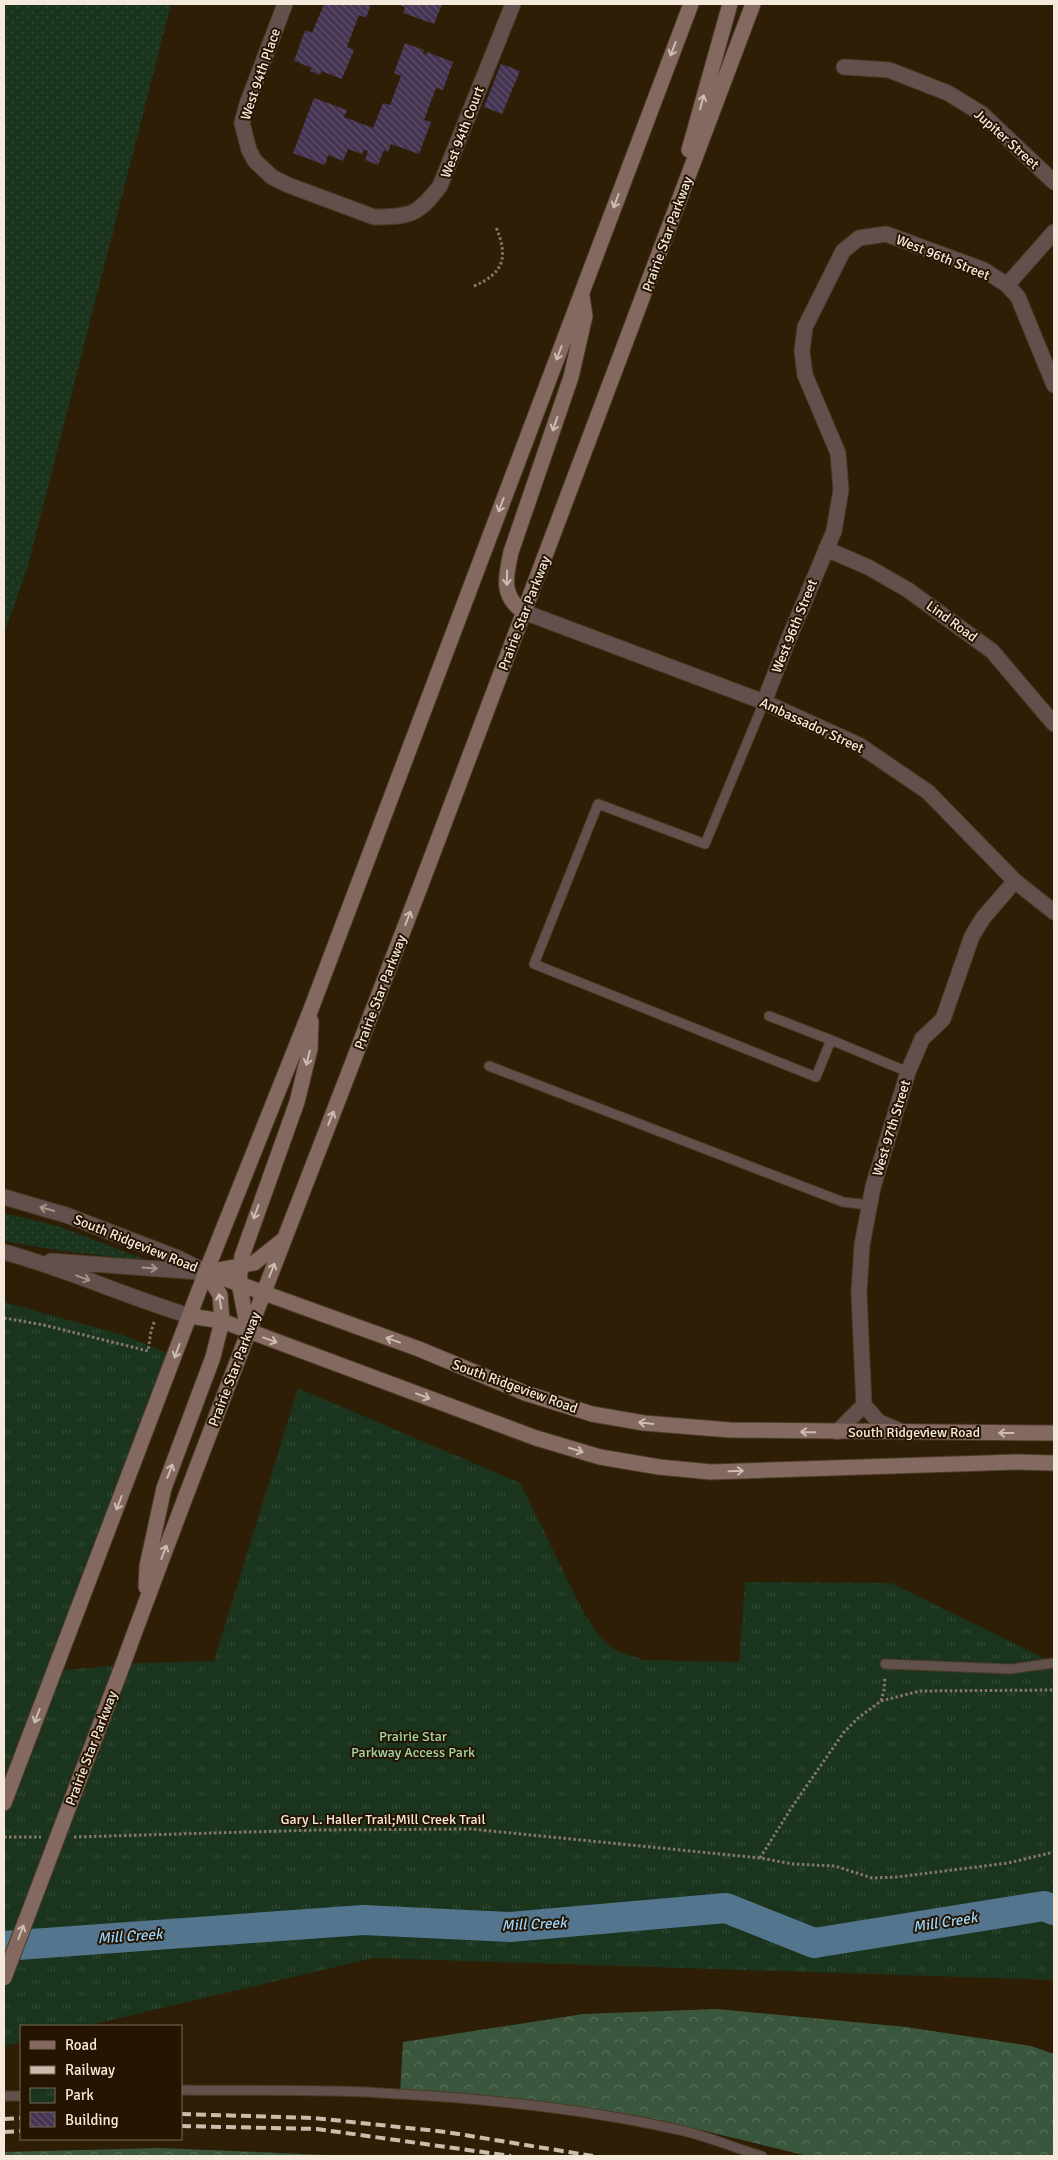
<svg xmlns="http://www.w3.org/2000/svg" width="1058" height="2160" viewBox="0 0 1058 2160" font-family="Signika,sans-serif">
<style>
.grass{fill:url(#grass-dots)}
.forest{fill:url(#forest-crowns)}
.park{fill:url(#park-tufts)}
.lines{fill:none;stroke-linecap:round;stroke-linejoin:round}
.river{stroke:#53768e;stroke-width:30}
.building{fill:url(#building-back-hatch)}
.lane-casing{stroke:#4a3a24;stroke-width:11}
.street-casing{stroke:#4a3a24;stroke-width:17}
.secondary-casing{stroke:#4a3a24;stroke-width:17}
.path{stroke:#877865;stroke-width:3;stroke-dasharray:2.5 2.5;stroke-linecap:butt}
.lane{stroke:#61504b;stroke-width:9}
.street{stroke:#61504b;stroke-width:15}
.secondary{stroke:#846961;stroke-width:15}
.rail{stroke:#cabdae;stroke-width:4;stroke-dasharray:10 5;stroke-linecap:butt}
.secondary-bridge-casing{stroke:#4a3a24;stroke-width:17;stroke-linecap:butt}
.secondary-bridge{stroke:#846961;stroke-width:15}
.oneway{stroke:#cdbcb1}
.oneway2{stroke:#a4958c}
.labels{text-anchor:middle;stroke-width:4;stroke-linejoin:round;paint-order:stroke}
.street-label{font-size:14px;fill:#f5e9dc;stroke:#241400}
.park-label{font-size:14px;fill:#a2d6a7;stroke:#241400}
.water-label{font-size:15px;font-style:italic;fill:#99d5fe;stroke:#241400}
</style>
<defs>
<pattern id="grass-dots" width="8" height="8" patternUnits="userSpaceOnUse" patternTransform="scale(1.25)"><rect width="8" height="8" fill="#1a341e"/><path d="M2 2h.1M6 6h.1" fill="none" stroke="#314833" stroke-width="1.8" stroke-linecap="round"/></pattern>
<pattern id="forest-crowns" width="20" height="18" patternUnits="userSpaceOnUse" patternTransform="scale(1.25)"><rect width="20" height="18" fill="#3a573d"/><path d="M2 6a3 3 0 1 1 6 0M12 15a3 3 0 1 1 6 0" fill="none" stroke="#576f58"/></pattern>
<pattern id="park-tufts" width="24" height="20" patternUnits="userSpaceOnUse" patternTransform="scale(1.25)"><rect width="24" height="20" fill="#1a341e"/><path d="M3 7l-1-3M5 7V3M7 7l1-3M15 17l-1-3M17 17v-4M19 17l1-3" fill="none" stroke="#314833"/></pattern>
<pattern id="building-back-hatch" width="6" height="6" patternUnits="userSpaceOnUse" patternTransform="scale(1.25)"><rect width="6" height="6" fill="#443452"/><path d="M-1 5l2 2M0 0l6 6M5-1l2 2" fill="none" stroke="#60516a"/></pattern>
</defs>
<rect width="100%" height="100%" fill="#2e1e06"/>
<path class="grass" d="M4,4h167l-144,565 -23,65z
M4,1213l54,13 91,35 -87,-10 -58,-10z"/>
<path class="forest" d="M717,2009l189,18 125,19 23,8v102h-246l-149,-36 -123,-19 -136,-7 3,-52 180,-28z
M160,2148l193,8h-349v-4z"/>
<path class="park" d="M4,1302l119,33 52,21 -121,315 85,-8 75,-2 84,-273 222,95 64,130 16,24 10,9 10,6 24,8 95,2 6,-80 146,1 163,80v317l-681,-22 -287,68h-65v16l-17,4z"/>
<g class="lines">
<path class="river" d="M4,1946l359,-26 147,7 216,-19 88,35 230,-37 10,4"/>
</g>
<path class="building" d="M324,4h47l-5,14 -7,-3 -12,32 7,3 -12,29 -21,-8 -1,4 -10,-4 2,-3 -18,-7 11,-31 7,3z
M397,4h45l-8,20 -31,-11 2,-6z
M405,43l19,7 -1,3 3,2 1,-3 26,10 -10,28 -7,-2 -12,32 7,2 -12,32 -28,-10 -3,8 -4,-2 -6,15 -13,-5 3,-9 -4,-1 -2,4 -14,-5 -5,12 -15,-6 -3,10 -32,-12 21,-55 33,12 -3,7 29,11 10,-25 7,2 11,-29 -7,-3z
M501,64l19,7 -18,43 -18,-7z"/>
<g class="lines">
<g class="lane-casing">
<path id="lane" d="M764,702l-59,142 -107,-40 -64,160 282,113 15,-37 77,32
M769,1016l62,24
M489,1066l354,136 26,3
M885,1664l126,5 43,-6
M181,2090c67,1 135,-1 201,3 99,5 200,15 297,37 29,6 55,18 83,26
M4,2096h17"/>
</g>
<g class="street-casing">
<path id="street" d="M285,4l-38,100 -5,19 7,27 6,11 17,16 16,8 86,32c36,0 44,-2 66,-31l73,-182
M844,67l45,3 59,23 34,21 72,68
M1007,285l11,12 36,88
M826,549l42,18 40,23 84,61 62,73
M524,612l240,90 95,43 69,47 87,89 39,31
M764,702l25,-64 45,-107 7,-41 -3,-37 -33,-78 -3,-24 3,-24 38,-76 16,-13 27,-4 98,36 23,15 47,-53
M4,1197l62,18 112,43 28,14
M4,1252c63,17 123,45 186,64
M51,1261l149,11
M837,1432l27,-27
M903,1432l-24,-10 -15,-17 -5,-112 3,-48 11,-58 35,-115 14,-33 21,-20 29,-83 11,-18 32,-37"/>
</g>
<g class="secondary-casing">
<path id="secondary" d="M689,150l41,-146
M524,612c-24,-16 -18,-36 -13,-60l60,-175 14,-61 -3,-20
M206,1272l213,77 106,44 67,21 52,9 86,7 324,3
M208,1272l46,-9 29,-23
M190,1316l32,5 314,117 64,19 59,10 52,5 306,-10 37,1
M248,1330l-9,-47 3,-27 55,-154 13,-53 1,-28
M146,1587l1,-21 17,-78 49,-131 9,-36 -2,-26 -14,-23
M123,1664c73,-199 150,-395 226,-592 137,-355 271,-711 404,-1068
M4,1803l202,-531 105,-263 380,-1005"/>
</g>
<path class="path" d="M474,286c31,-13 34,-30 22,-59
M4,1318l40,7 104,26 3,-20 4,-11
M881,1701l39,-10 134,-1
M4,1837h37
M74,1837l243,-7 154,-1 289,29 33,6 42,2 37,12 25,-1 111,-14 46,-11
M760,1858l30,-48 54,-78 14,-14 23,-17 3,-11 1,-13"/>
<use href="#lane" class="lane"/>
<use href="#street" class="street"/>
<use href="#secondary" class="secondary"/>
<path class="rail" d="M181,2114l133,4 132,14 147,24
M4,2119l17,-1
M181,2126l136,3 194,27
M4,2132l17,-1"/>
<g class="secondary-bridge-casing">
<path id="secondary-bridge" d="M4,1978l119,-314"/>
</g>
<use href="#secondary-bridge" class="secondary-bridge"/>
</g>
<defs><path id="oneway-shaft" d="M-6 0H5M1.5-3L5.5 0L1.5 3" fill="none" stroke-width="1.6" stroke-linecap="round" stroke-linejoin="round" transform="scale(1.25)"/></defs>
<g class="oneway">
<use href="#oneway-shaft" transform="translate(673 49) rotate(111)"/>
<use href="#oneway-shaft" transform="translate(702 102) rotate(-75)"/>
<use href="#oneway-shaft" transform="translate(616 201) rotate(111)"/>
<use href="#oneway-shaft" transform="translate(559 353) rotate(111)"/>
<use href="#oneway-shaft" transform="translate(555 424) rotate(109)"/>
<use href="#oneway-shaft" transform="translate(501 505) rotate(111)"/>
<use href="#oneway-shaft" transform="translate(507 578) rotate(91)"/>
<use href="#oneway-shaft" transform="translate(408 918) rotate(-69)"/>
<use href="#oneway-shaft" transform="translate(308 1058) rotate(104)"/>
<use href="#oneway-shaft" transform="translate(331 1118) rotate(-68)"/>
<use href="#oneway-shaft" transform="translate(256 1212) rotate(110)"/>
<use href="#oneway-shaft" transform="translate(272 1270) rotate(-69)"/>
<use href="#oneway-shaft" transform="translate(220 1301) rotate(-99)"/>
<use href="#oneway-shaft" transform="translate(270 1340) rotate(20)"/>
<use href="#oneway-shaft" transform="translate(393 1340) rotate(-160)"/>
<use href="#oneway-shaft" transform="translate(177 1351) rotate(110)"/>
<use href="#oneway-shaft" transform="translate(423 1396) rotate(21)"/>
<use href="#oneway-shaft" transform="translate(646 1423) rotate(-173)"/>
<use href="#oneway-shaft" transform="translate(808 1432) rotate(-179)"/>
<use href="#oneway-shaft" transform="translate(1006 1433) rotate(-180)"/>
<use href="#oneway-shaft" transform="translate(576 1450) rotate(17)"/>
<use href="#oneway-shaft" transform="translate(170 1471) rotate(-69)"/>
<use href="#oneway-shaft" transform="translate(736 1471) rotate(-2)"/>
<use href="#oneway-shaft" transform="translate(119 1503) rotate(111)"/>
<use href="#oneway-shaft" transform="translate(164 1552) rotate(-69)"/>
<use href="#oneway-shaft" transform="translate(37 1716) rotate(111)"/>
<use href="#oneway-shaft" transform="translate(21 1932) rotate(-69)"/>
</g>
<g class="oneway2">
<use href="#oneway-shaft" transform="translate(47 1209) rotate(-164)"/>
<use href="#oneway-shaft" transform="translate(150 1268) rotate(4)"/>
<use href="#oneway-shaft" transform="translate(83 1278) rotate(20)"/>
</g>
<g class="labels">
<g class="street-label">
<text transform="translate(260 74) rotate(-71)" y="5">West 94th Place</text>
<text transform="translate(462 132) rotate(-69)" y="5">West 94th Court</text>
<text transform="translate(1007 139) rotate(42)" y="5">Jupiter Street</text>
<text transform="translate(667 234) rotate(-70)" y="5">Prairie Star Parkway</text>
<text transform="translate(943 257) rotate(22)" y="5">West 96th Street</text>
<text transform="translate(524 613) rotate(-69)" y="5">Prairie Star Parkway</text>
<text transform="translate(952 621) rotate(36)" y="5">Lind Road</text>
<text transform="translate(794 626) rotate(-68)" y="5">West 96th Street</text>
<text transform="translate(812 725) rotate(25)" y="5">Ambassador Street</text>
<text transform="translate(380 992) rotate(-69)" y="5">Prairie Star Parkway</text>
<text transform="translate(891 1128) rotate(-73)" y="5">West 97th Street</text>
<text transform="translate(136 1243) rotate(22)" y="5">South Ridgeview Road</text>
<text transform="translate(234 1369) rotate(-69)" y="5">Prairie Star Parkway</text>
<text transform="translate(515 1386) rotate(20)" y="5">South Ridgeview Road</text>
<text x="914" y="1437">South Ridgeview Road</text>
<text transform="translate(91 1748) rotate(-69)" y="5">Prairie Star Parkway</text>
<text x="383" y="1824">Gary L. Haller Trail;Mill Creek Trail</text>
</g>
<g class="park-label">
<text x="413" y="1741">Prairie Star<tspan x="413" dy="16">Parkway Access Park</tspan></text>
</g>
<g class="water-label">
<text transform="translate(945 1922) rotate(-9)" y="5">Mill Creek</text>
<text transform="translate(534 1924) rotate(-3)" y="5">Mill Creek</text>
<text transform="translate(130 1936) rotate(-4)" y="5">Mill Creek</text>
</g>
</g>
<rect width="1058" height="2160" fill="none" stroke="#f5e9dc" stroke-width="10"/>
<rect x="20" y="2025" width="162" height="115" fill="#241400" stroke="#786958"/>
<rect x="30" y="2041" width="25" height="8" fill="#846961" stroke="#786958"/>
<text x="65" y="2050" font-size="15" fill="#f5e9dc">Road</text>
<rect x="30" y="2066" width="25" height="8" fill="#cabdae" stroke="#786958"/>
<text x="65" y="2075" font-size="15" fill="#f5e9dc">Railway</text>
<rect x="30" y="2088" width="25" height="15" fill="url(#park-tufts)" stroke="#786958"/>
<text x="65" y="2100" font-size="15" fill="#f5e9dc">Park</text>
<rect x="30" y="2112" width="25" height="15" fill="url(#building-back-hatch)" stroke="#786958"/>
<text x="65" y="2125" font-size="15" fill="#f5e9dc">Building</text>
</svg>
